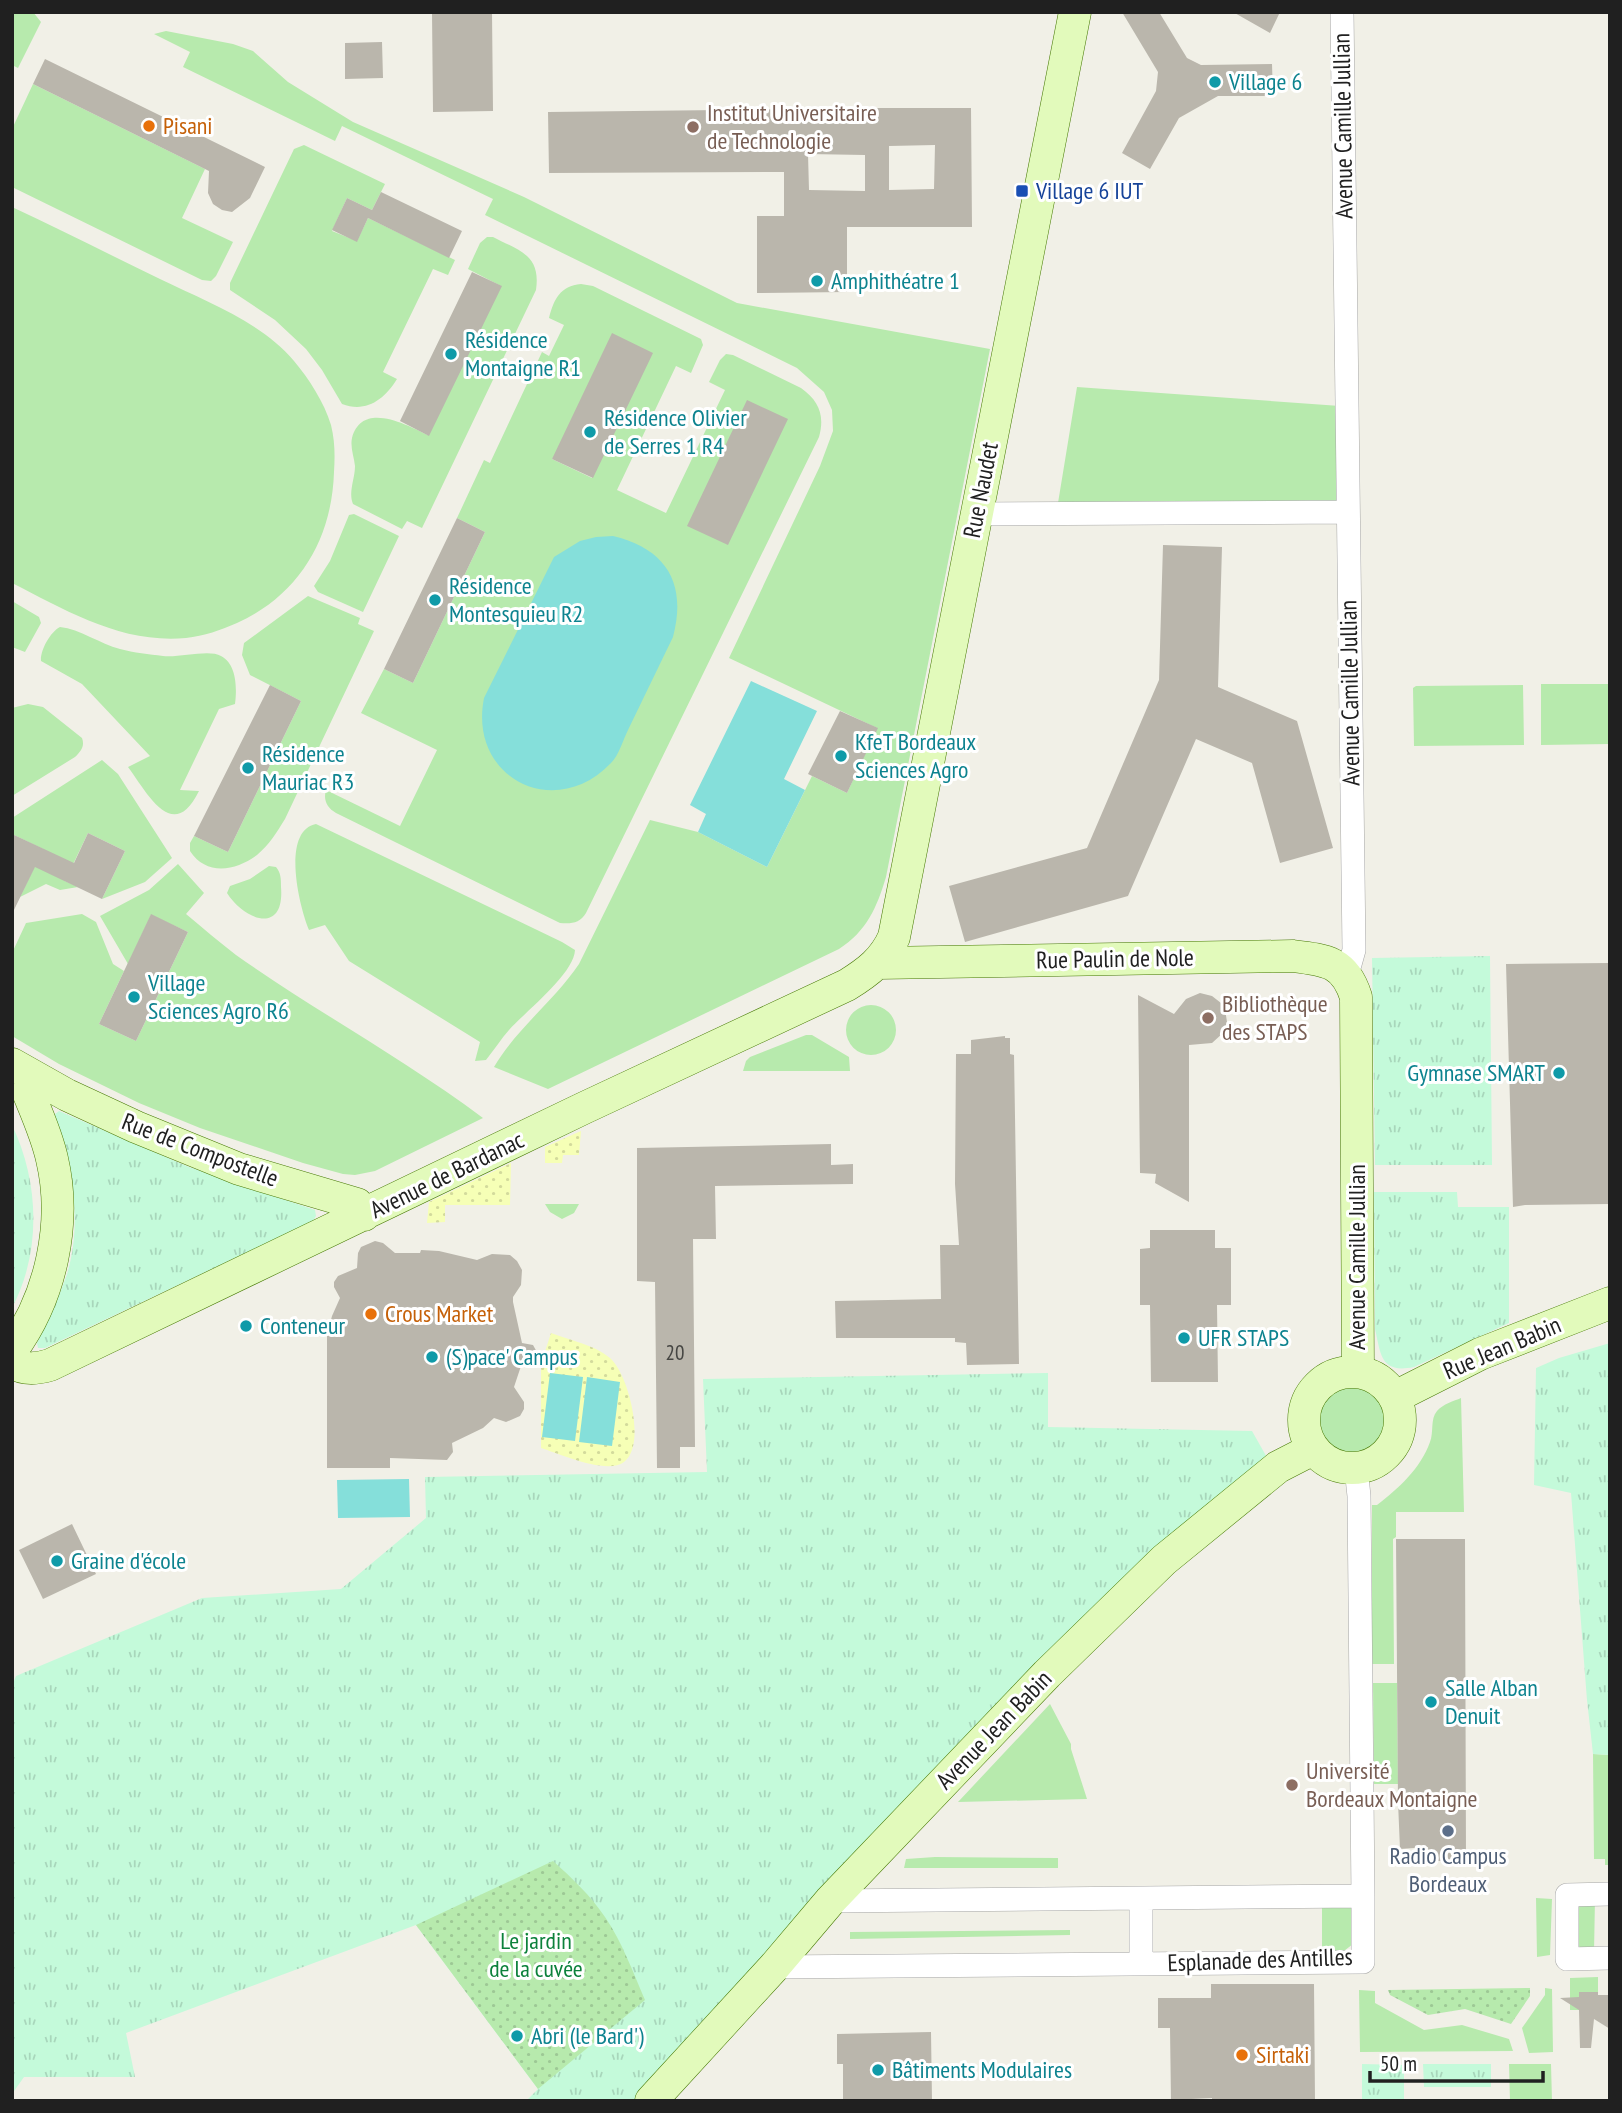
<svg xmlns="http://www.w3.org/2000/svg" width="1622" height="2113" viewBox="0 0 1622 2113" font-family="'PT Sans Narrow',sans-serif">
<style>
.grass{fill:#b7eaad;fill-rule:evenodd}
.sand{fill:url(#sand-dots)}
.park{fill:url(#park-tufts)}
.garden{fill:url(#garden-dots)}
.pitch{fill:#85dfda}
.building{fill:#bab6ac;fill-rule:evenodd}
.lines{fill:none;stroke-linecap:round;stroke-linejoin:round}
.street-casing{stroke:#a7a7a7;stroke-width:24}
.secondary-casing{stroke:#477905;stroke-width:33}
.street{stroke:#fff;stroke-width:23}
.secondary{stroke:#e2fabb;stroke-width:32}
.culture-dot{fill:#0f9aa8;stroke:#fff;stroke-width:2.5}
.food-dot{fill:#e8710a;stroke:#fff;stroke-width:2.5}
.education-dot{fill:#8d6e63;stroke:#fff;stroke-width:2.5}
.transit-dot{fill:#1a4fb4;stroke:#fff;stroke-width:2.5}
.service-dot{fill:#5c6f8a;stroke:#fff;stroke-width:2.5}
.labels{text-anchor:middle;stroke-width:6;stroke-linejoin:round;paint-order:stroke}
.number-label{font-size:21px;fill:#464643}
.culture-label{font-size:24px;fill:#0d838f;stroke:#fff;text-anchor:start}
.education-label{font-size:24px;fill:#785e54;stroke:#fff;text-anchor:start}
.food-label{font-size:24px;fill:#c56008;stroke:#fff;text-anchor:start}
.street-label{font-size:24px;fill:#202020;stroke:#fff}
.transit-label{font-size:24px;fill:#164399;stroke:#fff;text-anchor:start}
.service-label{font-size:24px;fill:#4e5e75;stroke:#fff}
.park-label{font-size:24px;fill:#0c813b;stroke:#fff}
</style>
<defs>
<pattern id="sand-dots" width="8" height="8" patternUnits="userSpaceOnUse" patternTransform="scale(1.75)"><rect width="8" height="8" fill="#f6ffb6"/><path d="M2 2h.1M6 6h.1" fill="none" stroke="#d3da9c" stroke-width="1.8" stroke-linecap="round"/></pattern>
<pattern id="park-tufts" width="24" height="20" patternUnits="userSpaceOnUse" patternTransform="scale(1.75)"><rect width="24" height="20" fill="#c4fada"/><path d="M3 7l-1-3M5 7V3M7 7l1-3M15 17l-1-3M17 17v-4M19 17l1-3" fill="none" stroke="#a8d6bb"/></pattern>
<pattern id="garden-dots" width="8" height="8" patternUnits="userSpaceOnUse" patternTransform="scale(1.75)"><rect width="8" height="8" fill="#b7eaad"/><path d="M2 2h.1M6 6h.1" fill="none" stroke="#9dc895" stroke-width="1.8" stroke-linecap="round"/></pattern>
</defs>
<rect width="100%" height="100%" fill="#f1f0e7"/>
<path class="grass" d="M12,12h21l8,10 -23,46 -6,-3z
M166,31l67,13 20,7 35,31 65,40 171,75 213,106 253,46 -104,528c-9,30 -19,54 -47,72l-291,140 -54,-22c23,-39 60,-66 85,-103l71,-144 48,12 69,35 45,-91 35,17 30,-65 -148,-70 91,-192 13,-35 -1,-21 -8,-18 -27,-24 -312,-153 8,-16 -151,-73 -7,15 -152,-74 7,-15 -36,-18z
M33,84l172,85 -23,49 51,24 -17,34 -5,5 -9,-1 -190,-93v-58z
M304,145l81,39 -13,26 -25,-12 -15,33 25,10 11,-23 87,42 -7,15 -15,-6 -50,103 14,7c-13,21 -31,34 -55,25l-20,-34 -16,-21 -31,-29 -45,-30v-7l64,-134z
M12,207c50,23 98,48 148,72 45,22 100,42 134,82 15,18 30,41 37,64 4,16 4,31 3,47 -2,67 -35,123 -97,151 -16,7 -33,13 -51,15 -64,6 -119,-27 -174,-55z
M487,237h6c27,14 48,18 43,53l-114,238 -15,-7 -5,8 -49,-25c-5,-12 2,-25 2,-38 -1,-9 -5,-19 -3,-28 10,-38 55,-13 76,-3l73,-149 -33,-17 12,-26z
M581,284l12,2 108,53 2,6 -12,28 -15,-7 -59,124 49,23 59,-123 -16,-8 11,-22 6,-6 7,1 68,33c18,13 24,27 18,49l-233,476c-6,10 -14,11 -26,10l-224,-110c-9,-5 -13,-13 -10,-23l74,36 37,-76 -76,-37 23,-44 29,14 72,-151 -28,-14 27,-58 6,3 52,-111 7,4 15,-31 -15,-7c5,-19 11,-32 32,-34zM652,353l-60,125 -40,-19z
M1077,387l263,19 -4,101 -278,-4z
M354,514l45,22 -36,76 -45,-20 -4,-6 16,-25 19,-46z
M308,596l52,22 -2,6 16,7 -89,188c-8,13 -16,26 -28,36 -21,16 -51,21 -67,-4v-8l4,-7 34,16 73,-151 -51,-26 -8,-20 2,-12z
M12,601l27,16 2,6 -16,29 -13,-5z
M60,627c20,2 40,17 60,22 14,4 29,5 43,7 16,2 46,-7 58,0 16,8 16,33 14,48l-16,5 -39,81 19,1c-26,53 -51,3 -71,-24l22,-11 -68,-72 -41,-23c-1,-10 9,-29 19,-34z
M1541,684h69v60l-69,1z
M1523,685l1,60 -110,1 -1,-58 3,-2z
M28,704l15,3 39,31c3,8 -1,13 -7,19l-63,39v-88z
M102,760l16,14 54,84 -27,24 -43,17 23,-48 -37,-18 -23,48 13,6 -18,3 -14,-6 -26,13 23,-48 -31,-15v-16z
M316,824l246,118 13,8c-1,24 -49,61 -66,80 -8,9 -15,20 -23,30l-11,1 5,-19 -131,-81 -24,-36 -16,5c-10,-24 -28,-99 7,-106z
M178,864l26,29 -18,21c17,14 33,28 50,41 81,57 168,104 247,163l-108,53 -20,4 -12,-1 -40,-11 -103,-35 -61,-25 -80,-39 -47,-28v-83l14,-30 56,-9 14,8 17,42 11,7 -25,53 37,17 52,-109 -37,-17 -23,49 -28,-48 49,-26z
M269,866l7,1c5,6 5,12 5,20 4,49 -37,33 -54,6l3,-7 20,-7z
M846 1030a25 25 0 1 1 50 0a25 25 0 1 1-50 0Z
M806,1035h6l37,22 1,14h-107l3,-10 4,-4z
M545,1204h34l-5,9 -12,6 -12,-7z
M1319 1420a34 34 0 1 1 68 0a34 34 0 1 1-68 0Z
M1461,1398l3,114h-68v25l-3,2 1,125h-22v-159h5c21,-16 44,-37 53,-63 4,-10 0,-23 7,-31 6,-7 17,-10 24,-13z
M1373,1683h24l1,101h-24z
M1050,1704l21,40v5l16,50 -129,3z
M1593,1754l17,1v110h-5v-6h-11z
M935,1857l123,1v10h-154l2,-9z
M1536,1898l16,1 -2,56 -13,2z
M1595,1898l-1,55 -13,-3c-6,-11 -13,-34 -2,-44 4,-4 11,-6 16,-8z
M1322,1901h19l12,8v35l-13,10 -18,1z
M1070,1930v5l-220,4v-7z
M1598,1977v15h-19v18h-9v-32z
M1545,1988l7,1 1,63 -24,1 -7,-25 23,-33z
M1359,1990l16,1v12l49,27 38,-5 47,14 4,12 -153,1z
M1509,2064h42l1,37h-42z"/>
<path class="sand" d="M581,1131l-2,24h-16l-1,8h-17v-16z
M511,1163l-1,42h-65v17l-18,1 2,-21z
M551,1333c18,7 44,12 59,25 18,15 37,87 14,104 -17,13 -64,-8 -83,-14v-84z"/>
<path class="park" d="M1490,956l2,209h-117l-3,-207z
M59,1111l130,56 126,43 1,6 -3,5 -268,127h-7l-1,-5c10,-23 22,-45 30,-69 16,-53 5,-109 -13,-159z
M12,1125c27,56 30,126 0,183z
M1374,1192h83l1,15h51v116l-95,44c-34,7 -33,-13 -39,-38z
M1610,1343v412l-17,-1 -6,-54 -16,-207 -37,-8 2,-117 23,-10z
M1048,1373v54l204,4 17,30 -631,640h-112l12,-12 -122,-164 -290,108 9,44h-111l-12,17v-408l4,-10 186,-78 139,-9 85,-71 -1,-41 282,-5 -4,-93z
M1362,2064l42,1v36h-42z
M1423,2064h68v23h-67z"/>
<path class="garden" d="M553,1861c19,17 37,34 52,56 17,25 28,55 40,83l-107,89 -122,-164z
M1530,1988v8l-19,28 -46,-15 -37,6 -38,-20 -2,-5z"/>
<path class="pitch" d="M613,536c54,13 74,48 60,101 -15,31 -30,62 -45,93 -5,10 -9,25 -17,33 -56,59 -143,15 -127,-65l70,-141 26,-16 16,-4z
M751,681l66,30 -33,68 21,11 -38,77 -69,-35 8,-18 -16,-9z
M550,1373l33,4 -8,64 -33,-4z
M587,1377l33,5 -8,64 -33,-4z
M409,1479l1,38 -72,1 -1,-38z"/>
<path class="building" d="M432,12h60l1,99 -60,1z
M1122,12h37l28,46 14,7 71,-1 1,32h-55l-39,22 -29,51 -28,-16 34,-62 2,-19z
M1233,12h47l-10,21z
M382,42l1,36 -38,1v-36z
M45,59l220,108 -15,31 -18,14 -10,-2 -9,-6 -5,-11 1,-22 -176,-87z
M851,108h120l1,119h-125v65l-90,1v-77h27v-44l-235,1 -1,-61 248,-3v13h56zM935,145l-1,44 -45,1v-44zM808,154l57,1v36l-56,-1z
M381,192l81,39 -13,27 -81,-40 -11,24 -25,-12 15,-32 25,12z
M472,272l30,14 -73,150 -29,-15z
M612,333l41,20 -60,125 -41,-19z
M747,400l41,19 -60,126 -41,-19z
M457,518l28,14 -72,151 -29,-14z
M1163,545l59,2 -4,140 79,34 36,127 -53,15 -28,-100 -56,-24 -68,157 -163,46 -16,-56 138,-38 72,-168z
M270,685l31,16 -73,151 -34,-16z
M840,711l38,17 -31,65 -39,-19z
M88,833l37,18 -23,48 -67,-32 -23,47v-80l62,29z
M151,914l37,18 -52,109 -37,-17z
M1610,963v241l-85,1 -12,2 -7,-243z
M1200,993l12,3 9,7 4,6 2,13 -4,11 -11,10 -23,2v157l-34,-19 1,-9 -16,-1 -2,-178 36,19 12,-15z
M1005,1036v2h5v16l4,1 5,309 -52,1 -1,-22 -11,-1v-4h-119l-1,-37 106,-2 -1,-54h19l-4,-61 1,-130h15v-14z
M831,1144v21l22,-1v20l-138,2 1,53h-23l2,208h-15v21h-23l-2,-186 -18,-1v-133z
M1150,1230h65v18h16v57h-14l1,77h-67l-1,-77h-10v-56l10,-1z
M375,1241l8,2 12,10h25l1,-3 18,1 38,9 15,-6 18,1 7,6 5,9 -1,15 -8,12v5l9,41 11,2 5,9 -6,9 -11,3 -7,21 10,15v7l-4,7 -14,6 -12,-4 -11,10 -31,15 1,9 -6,8 -57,-2v10h-63v-133l5,-19 8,-18 -6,-11v-5l4,-6 19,-8 1,-15 3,-6z
M72,1524l24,50 -53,25 -24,-49z
M1396,1539h69l1,322h-37l-1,-14 -28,2 -2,-47z
M1211,1984h103l1,117h-103v-3l-41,2 -1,-72h-12v-30h53z
M1579,1992h19v3h12v34l-16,-10 -3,29h-11l-1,-38 -19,-12 19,-1z
M931,2032l1,69h-89v-37h-6v-30z"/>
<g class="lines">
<g class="street-casing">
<path id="street" d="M1342,12l12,938 -7,25
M976,514l372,-2
M1356,1468l3,28 4,400
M1610,1894l-43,1v64l43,-1
M1141,1899v65
M774,1967l589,-5v-66l-533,5"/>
</g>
<g class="secondary-casing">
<path id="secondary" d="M878,963l415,-7c34,4 52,6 63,41l2,374
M12,1064l55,31 69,32 103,42 118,35 7,11
M12,1350c39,-53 55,-127 40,-191 -5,-23 -15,-45 -24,-67l8,-14
M12,1363c13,7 24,6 38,2l534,-257 263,-123c21,-13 37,-25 47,-48l181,-925
M1304 1420a48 48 0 1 1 96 0a48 48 0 1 1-96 0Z
M1395,1397l85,-43 130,-51
M651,2101l123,-134 56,-66 217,-227 117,-114 114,-93 35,-18"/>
</g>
<use href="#street" class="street"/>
<use href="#secondary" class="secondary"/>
</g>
<g class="culture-dot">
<circle cx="1215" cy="82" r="7"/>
<circle cx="817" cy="281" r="7"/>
<circle cx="451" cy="354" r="7"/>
<circle cx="590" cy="432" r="7"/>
<circle cx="435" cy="600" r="7"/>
<circle cx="841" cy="756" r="7"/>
<circle cx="248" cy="768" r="7"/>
<circle cx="134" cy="997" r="7"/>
<circle cx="1559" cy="1073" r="7"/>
<circle cx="246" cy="1326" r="7"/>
<circle cx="1184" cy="1338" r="7"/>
<circle cx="432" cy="1357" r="7"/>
<circle cx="57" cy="1561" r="7"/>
<circle cx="1431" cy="1702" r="7"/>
<circle cx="517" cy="2036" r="7"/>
<circle cx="878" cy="2070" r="7"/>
</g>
<g class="food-dot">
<circle cx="149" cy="126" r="7"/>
<circle cx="371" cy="1314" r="7"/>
<circle cx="1242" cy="2055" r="7"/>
</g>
<g class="education-dot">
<circle cx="693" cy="127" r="7"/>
<circle cx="1208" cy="1018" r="7"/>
<circle cx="1292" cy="1785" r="7"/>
</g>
<rect class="transit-dot" x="1015" y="184" width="14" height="14" rx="3.5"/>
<circle class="service-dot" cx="1448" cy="1831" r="7"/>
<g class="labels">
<g class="number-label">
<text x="675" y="1360">20</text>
</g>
<g class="culture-label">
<text x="1229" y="90">Village 6</text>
<text x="831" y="289">Amphithéatre 1</text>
<text x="465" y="348">Résidence<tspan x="465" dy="28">Montaigne R1</tspan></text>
<text x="604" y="426">Résidence Olivier<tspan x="604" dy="28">de Serres 1 R4</tspan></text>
<text x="449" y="594">Résidence<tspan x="449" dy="28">Montesquieu R2</tspan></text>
<text x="855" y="750">KfeT Bordeaux<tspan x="855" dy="28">Sciences Agro</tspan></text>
<text x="262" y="762">Résidence<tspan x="262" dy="28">Mauriac R3</tspan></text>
<text x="148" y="991">Village<tspan x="148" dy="28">Sciences Agro R6</tspan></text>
<text x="1545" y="1081" text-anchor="end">Gymnase SMART</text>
<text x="260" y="1334">Conteneur</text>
<text x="1198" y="1346">UFR STAPS</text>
<text x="446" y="1365">(S)pace' Campus</text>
<text x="71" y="1569">Graine d'école</text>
<text x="1445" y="1696">Salle Alban<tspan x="1445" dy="28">Denuit</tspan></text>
<text x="531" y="2044">Abri (le Bard')</text>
<text x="892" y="2078">Bâtiments Modulaires</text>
</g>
<g class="education-label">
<text x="707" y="121">Institut Universitaire<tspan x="707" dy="28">de Technologie</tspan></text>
<text x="1222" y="1012">Bibliothèque<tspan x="1222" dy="28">des STAPS</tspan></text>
<text x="1306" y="1779">Université<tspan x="1306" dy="28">Bordeaux Montaigne</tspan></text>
</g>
<g class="food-label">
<text x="163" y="134">Pisani</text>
<text x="385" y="1322">Crous Market</text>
<text x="1256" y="2063">Sirtaki</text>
</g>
<g class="street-label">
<text transform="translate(1343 126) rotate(-91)" y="8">Avenue Camille Jullian</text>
<text transform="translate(981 490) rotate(-79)" y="8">Rue Naudet</text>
<text transform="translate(1350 693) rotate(-91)" y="8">Avenue Camille Jullian</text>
<text transform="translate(1115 959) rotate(-1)" y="8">Rue Paulin de Nole</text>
<text transform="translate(200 1150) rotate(21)" y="8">Rue de Compostelle</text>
<text transform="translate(447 1175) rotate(-26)" y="8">Avenue de Bardanac</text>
<text transform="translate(1357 1257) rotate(-90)" y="8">Avenue Camille Jullian</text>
<text transform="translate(1502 1348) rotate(-23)" y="8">Rue Jean Babin</text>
<text transform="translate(994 1730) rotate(-46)" y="8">Avenue Jean Babin</text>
<text transform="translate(1260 1960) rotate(-2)" y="8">Esplanade des Antilles</text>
</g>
<g class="transit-label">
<text x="1036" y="199">Village 6 IUT</text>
</g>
<g class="service-label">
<text x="1448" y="1864">Radio Campus<tspan x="1448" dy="28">Bordeaux</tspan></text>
</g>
<g class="park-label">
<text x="536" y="1949">Le jardin<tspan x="536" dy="28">de la cuvée</tspan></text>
</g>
</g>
<rect width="1622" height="2113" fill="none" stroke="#202020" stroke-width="28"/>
<path d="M1370 2071v10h173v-10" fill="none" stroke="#202020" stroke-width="3.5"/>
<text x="1380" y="2071" font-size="21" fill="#202020" stroke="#ffffff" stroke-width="5" paint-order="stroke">50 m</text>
</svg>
